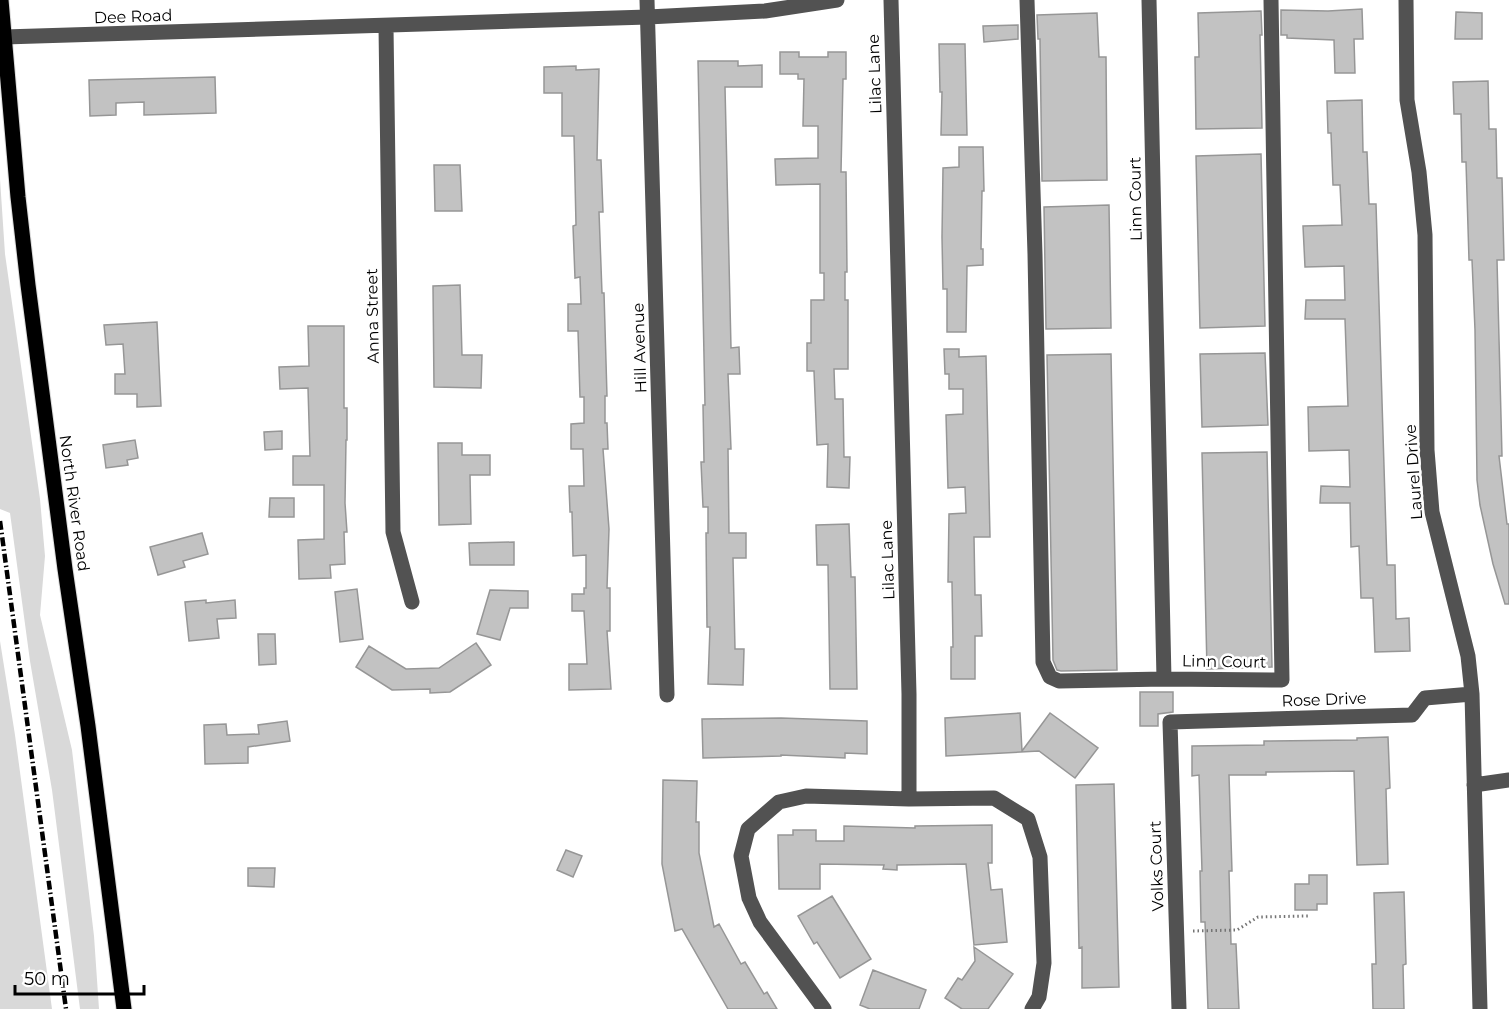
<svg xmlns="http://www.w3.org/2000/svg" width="1509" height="1009" viewBox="0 0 1509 1009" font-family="Montserrat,sans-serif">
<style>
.green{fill:#d9d9d9}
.building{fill:#c2c2c2;stroke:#969696;stroke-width:1.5}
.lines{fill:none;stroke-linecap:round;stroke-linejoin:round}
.major-casing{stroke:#dbdbdb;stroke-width:17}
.path{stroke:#747474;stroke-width:3;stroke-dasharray:1.5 3;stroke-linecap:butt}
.minor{stroke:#525252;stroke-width:15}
.major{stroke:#000;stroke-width:15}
.rail{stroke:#000;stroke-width:4.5;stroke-dasharray:9 3 1.5 3;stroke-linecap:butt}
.labels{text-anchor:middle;stroke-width:5;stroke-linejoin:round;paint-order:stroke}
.street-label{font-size:16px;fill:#000;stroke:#fff}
</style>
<rect width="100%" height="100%" fill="#fff"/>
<path class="green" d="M0,179l5,75 35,245 5,57 -5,59 32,135 22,186 5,73h-19l-28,-219 -22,-129 -20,-148 -10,-4z
M0,641l15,94 37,274h-52z"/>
<path class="building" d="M1362,9l1,30h-9l1,34h-20l-1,-33 -47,-2v-3h-6v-25l47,1z
M1261,11l1,24h-2l2,93 -66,1 -1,-72h4l-1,-44z
M1456,12l26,1v26h-27z
M1097,13l2,44h7l1,123 -65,1 -2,-142h-2l-1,-24z
M1018,25v14l-34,3 -1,-16z
M939,44h26l2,91h-26l1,-43h-2z
M780,52h19v5h29v-5h18v27h-3l-2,93h5l1,100h-2v28h3v69h-14l1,30h8l1,58h6l-1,31 -22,-1 1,-43 -11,1 -3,-74h-7v-28h4v-43h13v-27h-4v-89l-44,1 -1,-26 43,-1v-32h-15l1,-47h-6v-5h-18z
M698,61h40v5l24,-1v22h-37l6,261 8,-1 1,27h-12l3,75h-3l1,84h17v25h-13l2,91h9l-1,36 -35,-1 2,-57h-3l-1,-94h2v-26h-5l-2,-45h3l-1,-57h2z
M576,66v4l23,-1 -2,91h4l2,52h-4l3,81h2l3,103h-2v27h2l1,26h-5l6,80 -2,59h3v43h-3l4,58 -42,1v-26h18l-3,-53h-12v-17h12v-6h2v-33l-13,1 -1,-44h-2l-1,-26h15l-1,-37h-12v-25l13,-1v-26h-4l-2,-66h-10v-27h13l-1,-27 -5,1 -2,-52 3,-1 -2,-89h-12v-43h-18v-26z
M215,77l1,36 -72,2v-13l-28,1v12l-26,1 -1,-36z
M1488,81l1,48h7l1,49h5l2,82h-7l5,196h-3l8,68h2v80h-4l-12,-40 -13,-59 -3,-25 -2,-150 -3,-70h-3l-3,-98h-4l-1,-48h-7l-1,-32z
M1362,100l1,52h4l2,52h7l11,361h8l1,54 13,-1 1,33 -35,1 -2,-54h-12l-2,-52 -8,1 -1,-44h-30l1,-17 29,1 -1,-37 -40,1 -1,-44 40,-1 -3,-87h-40l1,-19h39l-1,-34 -39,1 -2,-41 39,-1 -2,-40h-7l-2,-52h-3l-1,-32z
M959,147h24l1,44h-2l-1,58h2v16l-16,1 -1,66h-19v-43h-4l-1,-52 1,-69 16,-1z
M1261,154l4,172 -65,2 -4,-172z
M434,165h26l2,46h-27z
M1109,205l2,123 -65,1 -2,-122z
M460,285l2,70h20l-1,33 -47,-1 -1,-101z
M157,322l4,84 -24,1v-13h-22v-20h10l-2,-30 -17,1 -2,-20z
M308,326h36v82h3v32h-1l-1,63 2,29h-3l1,32 -15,1 1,13 -32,1 -1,-39 26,-1v-54h-31v-29h17l-2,-68 -28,1 -1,-22 30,-1z
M944,349h15v8l27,-1 4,181h-16l1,58h6l1,41h-7v43h-24v-32h2l-1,-65h-4l1,-68 17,-1 -1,-26 -17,1 -2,-73 17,-1v-25h-14v-15h-4z
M1265,353l3,72 -66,2 -2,-73z
M1111,354l6,316 -56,1 -4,-1 -4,-10 -6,-305z
M282,431v18l-17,1 -1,-18z
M135,440l3,18 -11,2 1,5 -22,3 -3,-23z
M438,443h24v12h28v20h-20l1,49 -32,1z
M1267,452l5,215 -65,2 -5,-216z
M270,498h24v19h-25z
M849,524l2,53h4l2,112h-27l-2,-124h-11l-1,-40z
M202,533l6,21 -25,7 2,6 -27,8 -8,-28z
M514,542v23h-44l-1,-22z
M357,589l6,50 -23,3 -5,-50z
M490,590l38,1v17h-18l-10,32 -23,-6z
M206,600v3l29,-3 1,18 -19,1 2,19 -30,3 -4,-39z
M258,634h17l1,30 -17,1z
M476,643l15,22 -41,27 -20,1v-4l-38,1 -36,-23 13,-21 37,23 33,-1z
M1140,692h33v20l-15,2v12h-18z
M1020,713l2,38 28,-38 48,35 -23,30 -36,-27 -93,5 -1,-38z
M781,718l86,3v33l-22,-1v5l-64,-3v1l-78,2 -1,-39z
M287,721l3,20 -42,6v16l-43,1 -1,-39 22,-1 1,11 32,-1 -1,-9z
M1388,737l2,51 -4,1 2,75 -31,1 -3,-94 -88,1v3h-37l3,96h-3l2,73h5l3,65h-31l-3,-87h-4l-1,-51h2l-3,-96 -7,1v-30l72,-1v-4l93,-1v-2z
M663,780l34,1 -1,41h3v31l15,74 5,-3 22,40 4,-2 19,32 3,-2 10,17h-49l-46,-80 -7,2 -13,-67z
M1114,784l5,203 -37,1v-41l-3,1 -3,-163z
M992,825v38h-4l3,27 11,-1 5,53 -33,3 -8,-81 -69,1v5l-14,-1 1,-4 -64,-1v25h-41l-1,-54h15v-5h23v11h28v-15l71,2v-2z
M566,850l16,6 -9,21 -16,-7z
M248,868h27l-1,19 -26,-1z
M1309,875h18v29h-10v6h-22v-26h14z
M1404,892l2,72 -3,1 1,44h-31l-1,-45h4l-2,-71z
M832,896l39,63 -31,19 -23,-36 -3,2 -16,-28z
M974,947l39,27 -25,35h-26l-17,-11 13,-20 4,2 13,-19z
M873,970l53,20 -7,19h-49l-10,-4z"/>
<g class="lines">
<g class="major-casing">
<path id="major" d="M1,0l17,197 10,88 37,284 23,157 36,283"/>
</g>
<path class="path" d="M1193,931l44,-1 21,-13 50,-1"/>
<path class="minor" d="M647,0l20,695
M891,0l18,694v105
M1027,0l8,254 8,408 7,15 9,4 105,-2
M1149,0l15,679 118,1 -11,-680
M1406,0l1,100 12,72 6,63 2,215 5,62 36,144 4,38 8,315
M386,27l7,505 19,70
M4,37l644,-20 117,-6 72,-11
M1474,785l35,-5
M824,1009l-64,-87 -11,-24 -8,-42 7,-27 31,-27 27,-6 103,3 85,-1 34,21 12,38 4,106 -5,34 -7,12
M1179,1009l-9,-287 242,-7 13,-17 47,-4"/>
<use href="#major" class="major"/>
<path class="rail" d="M0,521l66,488"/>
</g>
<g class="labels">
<g class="street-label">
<text transform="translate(133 16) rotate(-2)" y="6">Dee Road</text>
<text transform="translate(874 74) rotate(-92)" y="6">Lilac Lane</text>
<text transform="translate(1135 199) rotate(-91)" y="6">Linn Court</text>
<text transform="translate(372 316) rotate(-91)" y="6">Anna Street</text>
<text transform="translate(639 348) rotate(-92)" y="6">Hill Avenue</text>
<text transform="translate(1413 472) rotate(-94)" y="6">Laurel Drive</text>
<text transform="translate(75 503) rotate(82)" y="6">North River Road</text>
<text transform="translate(887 560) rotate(-92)" y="6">Lilac Lane</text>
<text transform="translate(1224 661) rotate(1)" y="6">Linn Court</text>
<text transform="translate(1324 699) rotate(-2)" y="6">Rose Drive</text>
<text transform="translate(1156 866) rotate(-92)" y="6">Volks Court</text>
</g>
</g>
<path d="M15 985v9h129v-9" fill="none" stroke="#000000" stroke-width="3"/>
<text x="24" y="985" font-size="18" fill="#000000" stroke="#ffffff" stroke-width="4.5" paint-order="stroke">50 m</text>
</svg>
